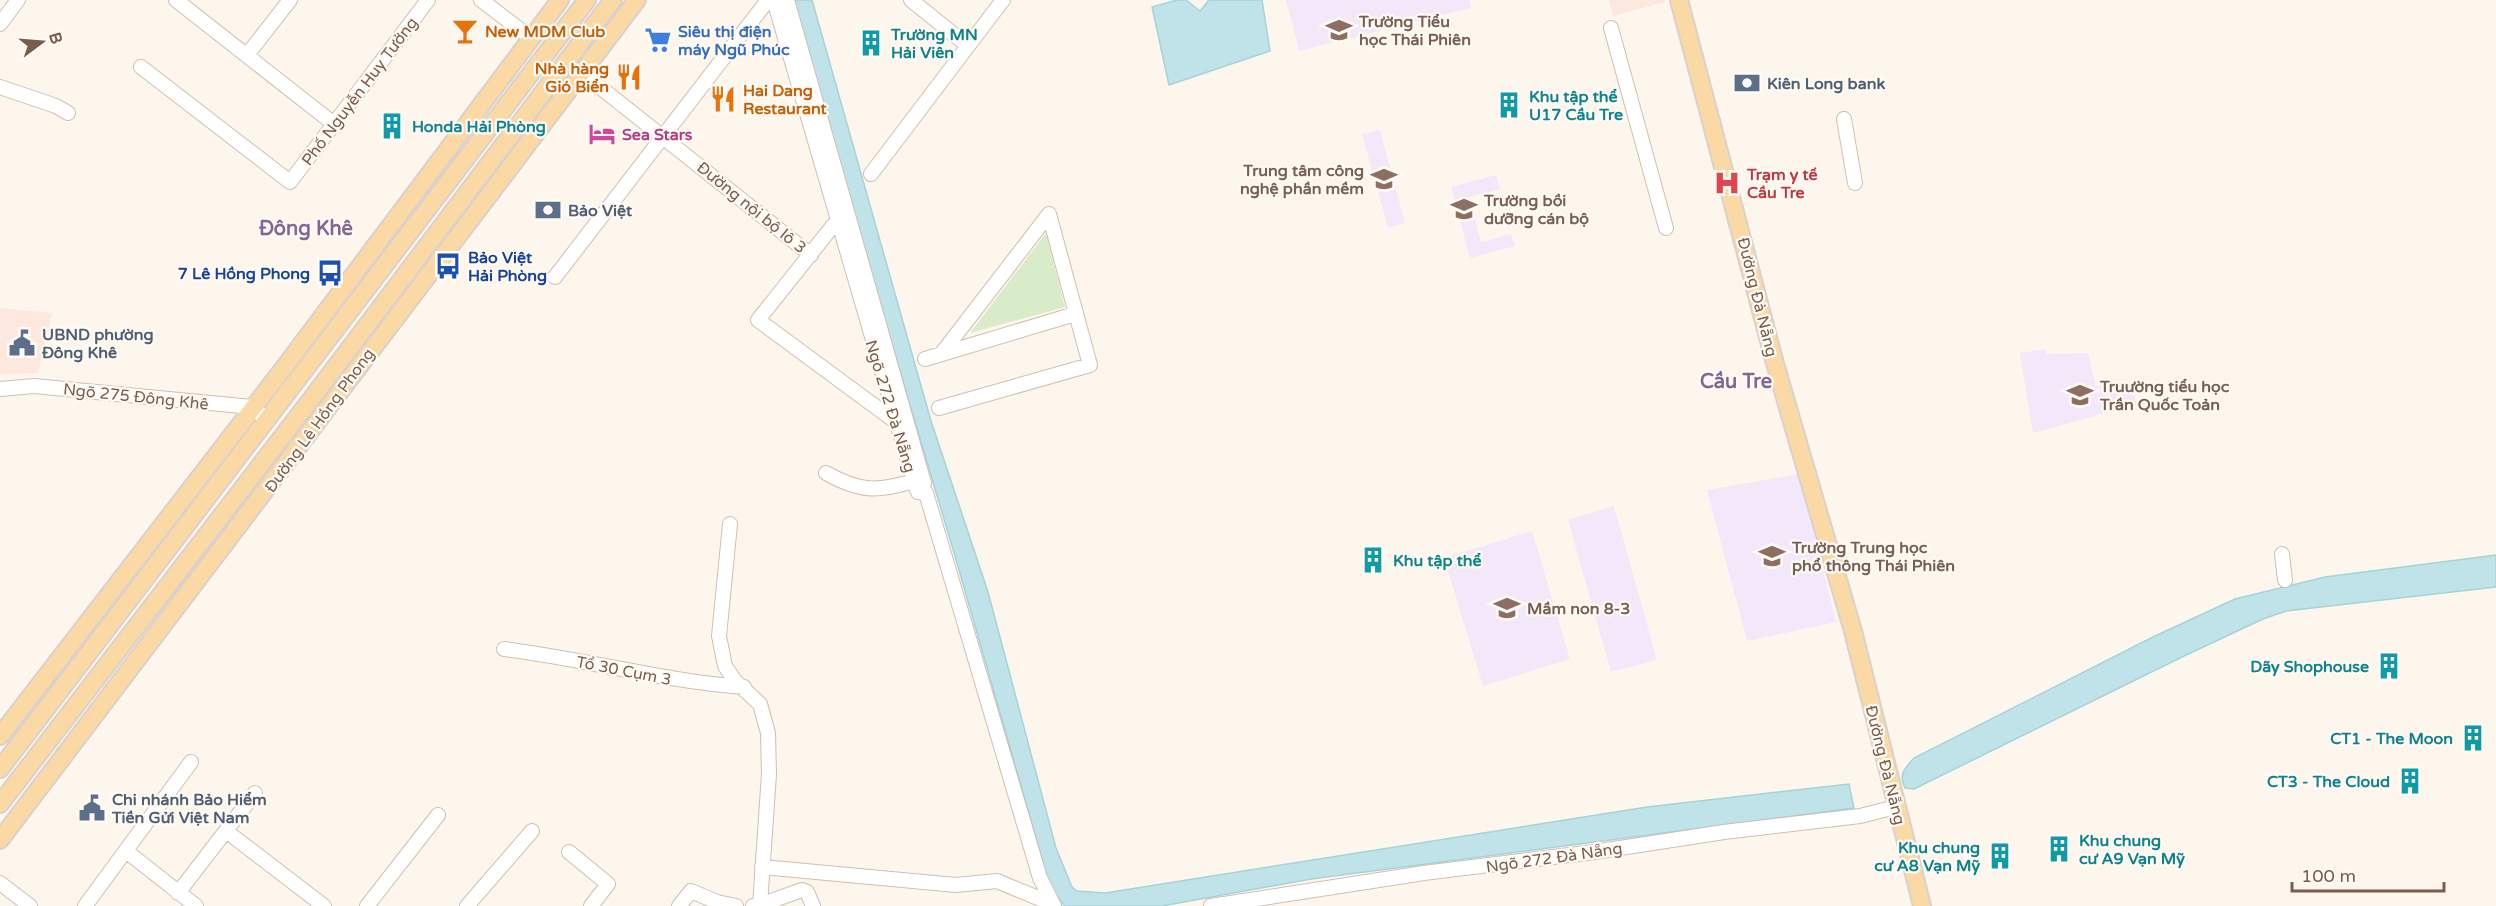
<svg xmlns="http://www.w3.org/2000/svg" width="2496" height="906" viewBox="0 0 2496 906" font-family="'Varela Round',sans-serif">
<style>
.commercial{fill:#fde8e0}
.education{fill:#f3e8fa}
.green{fill:#d8ecc9}
.water{fill:#bfe3e8;stroke:#a5d3da;stroke-width:1.5}
.lines{fill:none;stroke-linecap:round;stroke-linejoin:round}
.minor-casing{stroke:#d1beb0;stroke-width:16}
.major-casing{stroke:#dad1cd;stroke-width:20}
.minor{stroke:#fff;stroke-width:14}
.major{stroke:#fbd9a5;stroke-width:16}
.labels{text-anchor:middle;stroke-width:4.5;stroke-linejoin:round;paint-order:stroke}
.education-label{font-size:16px;font-weight:bold;fill:#785e54;stroke:#fffaf3;text-anchor:start}
.food-label{font-size:16px;font-weight:bold;fill:#c56008;stroke:#fffaf3;text-anchor:start}
.shop-label{font-size:16px;font-weight:bold;fill:#366cbe;stroke:#fffaf3;text-anchor:start}
.culture-label{font-size:16px;font-weight:bold;fill:#0d838f;stroke:#fffaf3;text-anchor:start}
.service-label{font-size:16px;font-weight:bold;fill:#4e5e75;stroke:#fffaf3;text-anchor:start}
.street-label{font-size:16px;fill:#7a5c4d;stroke:#fffaf3}
.hotel-label{font-size:16px;font-weight:bold;fill:#b23c85;stroke:#fffaf3;text-anchor:start}
.health-label{font-size:16px;font-weight:bold;fill:#be3a42;stroke:#fffaf3;text-anchor:start}
.transit-label{font-size:16px;font-weight:bold;fill:#164399;stroke:#fffaf3;text-anchor:start}
.quarter-label{font-size:20px;font-weight:bold;fill:#846695;stroke:#fffaf3}
</style>
<rect width="100%" height="100%" fill="#fdf6ec"/>
<path class="commercial" d="M1609,0h56v2l-52,14z
M0,308l52,5 -14,60 -38,1z"/>
<path class="education" d="M1286,0h183l2,8 -172,43z
M1380,130l25,93 -17,5 -26,-94z
M1496,175l4,14 -31,8 12,45 30,-8 4,12 -45,12 -19,-71z
M2045,349l1,5 42,-1 8,33 33,-4 8,22 -104,29 -13,-80z
M1800,474l36,148 -89,19 -40,-151z
M1614,506l43,154 -46,12 -43,-152z
M1532,531l38,128 -87,27 -39,-128z"/>
<path class="green" d="M1046,233l19,74 -95,26z"/>
<path class="water" d="M793,0h19l119,421 57,171 68,256 16,39 5,4 28,2 542,-86 202,-23 5,24 -543,71 -149,27h-97l-13,-15 -6,-18 -91,-317 -110,-369z
M1177,0h9l14,11 9,-11h53l8,51 -101,34 -17,-78z
M2496,555v32l-210,24 -23,8 -79,37 -270,133 -9,-1c-7,-13 0,-20 9,-30l239,-121 82,-38 90,-22z"/>
<g class="lines">
<g class="minor-casing">
<path id="minor" d="M176,0l158,124
M481,0l50,38
M774,0l140,481 4,11 8,1 114,385 14,28
M787,0l137,483
M0,24l18,-24
M1611,28l55,200
M968,46l35,-46
M247,55l43,-55
M141,67l149,115 138,-182
M581,72l230,183
M0,87l56,19 12,7
M1844,119l11,64
M871,174l97,-128 -57,-46
M836,222l-78,98 137,101
M555,277l213,-277
M942,353l107,-139
M925,359l150,-45
M0,389l34,-3 218,21 16,13
M939,408l151,-43 -41,-151
M826,473c34,19 51,19 88,8
M730,524l-11,112 6,30 10,15 25,23 8,29 1,41 -9,131 -7,1
M2282,554l3,26
M504,649c80,10 159,32 240,38
M226,831l98,75
M126,851l70,55
M569,852l39,32 -17,22
M762,867l194,18 41,-4 53,22
M0,883l30,23
M178,893l77,-100
M760,905l42,-15 5,2 6,14
M85,906l106,-144
M367,906l71,-91
M467,906l65,-75
M679,906l12,-15 26,11 19,4
M1211,906l213,-33 170,-21 130,-20 136,-16 36,-9"/>
</g>
<g class="major-casing">
<path id="major" d="M1679,0l95,360 79,271 69,275
M0,736l280,-363 280,-373
M0,769l587,-769
M0,804l312,-406 301,-398
M0,840l637,-840"/>
</g>
<use href="#minor" class="minor"/>
<use href="#major" class="major"/>
</g>
<defs>
<g id="school-bare" transform="scale(2.07)"><path d="M0-5L7-2L0 1L-7-2ZM-4 1L0 2.5L4 1V4Q0 6-4 4Z" fill="#8d6e63" stroke="#fffaf3" stroke-width="2.5" paint-order="stroke"/></g>
<g id="bar-bare" transform="scale(2.07)"><path d="M-6-5H6L.8 .8V4.5H3.5V6h-7V4.5H-.8V.8Z" fill="#e8710a" stroke="#fffaf3" stroke-width="2.5" paint-order="stroke"/></g>
<g id="supermarket-bare" transform="scale(2.07)"><path d="M-6-5.5h2.5l.6 2H6L4.5 2H-2.5L-4.4-4H-6ZM-1.5 3.2a1.3 1.3 0 1 0 .1 0ZM3 3.2a1.3 1.3 0 1 0 .1 0Z" fill="#3f7fe0" stroke="#fffaf3" stroke-width="2.5" paint-order="stroke"/></g>
<g id="building-bare" transform="scale(2.07)"><path d="M-4-6H4V6H1V3H-1V6H-4ZM-2.5-4.3h1.7v1.8h-1.7ZM.8-4.3h1.7v1.8H.8ZM-2.5-1h1.7V.8h-1.7ZM.8-1h1.7V.8H.8Z" fill="#0f9aa8" stroke="#fffaf3" stroke-width="2.5" paint-order="stroke"/></g>
<g id="restaurant-bare" transform="scale(2.07)"><path d="M-5-6h1v4h1v-4h1v4h1v-4h1v5L-1.5 .5V6h-2V.5L-5-1ZM5-6V6H3V1.5H1.5Q1.5-4 5-6Z" fill="#e8710a" stroke="#fffaf3" stroke-width="2.5" paint-order="stroke"/></g>
<g id="bank-bare" transform="scale(2.07)"><path d="M-6-4H6V4H-6ZM0-2.3a2.3 2.3 0 1 0 0 4.6a2.3 2.3 0 1 0 0-4.6Z" fill="#5c6f8a" stroke="#fffaf3" stroke-width="2.5" paint-order="stroke"/></g>
<g id="hotel-bare" transform="scale(2.07)"><path d="M-6-4.5h1.5V1H6V5H4.5V3h-9V5H-6ZM-4 0a1.8 1.8 0 1 1 3.6 0ZM.5 0V-2.5h3Q6-2.5 6 0Z" fill="#d1479c" stroke="#fffaf3" stroke-width="2.5" paint-order="stroke"/></g>
<g id="university-bare" transform="scale(2.07)"><path d="M0-5L7-2L0 1L-7-2ZM-4 1L0 2.5L4 1V4Q0 6-4 4Z" fill="#8d6e63" stroke="#fffaf3" stroke-width="2.5" paint-order="stroke"/></g>
<g id="hospital-bare" transform="scale(2.07)"><path d="M-5-5h3v3.5h4V-5h3V5h-3V1.5h-4V5h-3Z" fill="#e0444e" stroke="#fffaf3" stroke-width="2.5" paint-order="stroke"/></g>
<g id="bus-bare" transform="scale(2.07)"><path d="M-5-6H5V4H4V6H2V4H-2V6H-4V4H-5ZM-3.5-4V0h7V-4ZM-3.5 1.2v1.5H-2V1.2ZM2 1.2v1.5H3.5V1.2Z" fill="#1a4fb4" stroke="#fffaf3" stroke-width="2.5" paint-order="stroke"/></g>
<g id="civic-bare" transform="scale(2.07)"><path d="M-.6-6.5H3V-4.5H.6V-3L4-1V1h2V6H-6V1h2V-1L-.6-3ZM-1.2 2.5V6h2.4V2.5Z" fill="#5c6f8a" stroke="#fffaf3" stroke-width="2.5" paint-order="stroke"/></g>
</defs>
<g fill-rule="evenodd">
<use href="#school-bare" x="1339" y="30"/>
<use href="#bar-bare" x="465" y="31"/>
<use href="#supermarket-bare" x="658" y="40"/>
<use href="#building-bare" x="871" y="43"/>
<use href="#restaurant-bare" x="629" y="77"/>
<use href="#bank-bare" x="1747" y="83"/>
<use href="#restaurant-bare" x="723" y="99"/>
<use href="#building-bare" x="1509" y="105"/>
<use href="#building-bare" x="392" y="126"/>
<use href="#hotel-bare" x="602" y="134"/>
<use href="#university-bare" x="1384" y="179"/>
<use href="#hospital-bare" x="1727" y="183"/>
<use href="#university-bare" x="1464" y="209"/>
<use href="#bank-bare" x="548" y="210"/>
<use href="#bus-bare" x="448" y="266"/>
<use href="#bus-bare" x="330" y="273"/>
<use href="#civic-bare" x="22" y="343"/>
<use href="#school-bare" x="2080" y="395"/>
<use href="#school-bare" x="1772" y="556"/>
<use href="#building-bare" x="1373" y="560"/>
<use href="#school-bare" x="1507" y="608"/>
<use href="#building-bare" x="2389" y="666"/>
<use href="#building-bare" x="2473" y="738"/>
<use href="#building-bare" x="2410" y="781"/>
<use href="#civic-bare" x="92" y="808"/>
<use href="#building-bare" x="2059" y="849"/>
<use href="#building-bare" x="2000" y="856"/>
</g>
<g class="labels">
<g class="education-label">
<text x="1359" y="27">Trường Tiểu<tspan x="1359" dy="18">học Thái Phiên</tspan></text>
<text x="1364" y="176" text-anchor="end">Trung tâm công<tspan x="1364" dy="18">nghệ phần mềm</tspan></text>
<text x="1484" y="206">Trường bồi<tspan x="1484" dy="18">dưỡng cán bộ</tspan></text>
<text x="2100" y="392">Truường tiểu học<tspan x="2100" dy="18">Trần Quốc Toản</tspan></text>
<text x="1792" y="553">Trường Trung học<tspan x="1792" dy="18">phổ thông Thái Phiên</tspan></text>
<text x="1527" y="614">Mầm non 8-3</text>
</g>
<g class="food-label">
<text x="485" y="37">New MDM Club</text>
<text x="609" y="74" text-anchor="end">Nhà hàng<tspan x="609" dy="18">Gió Biển</tspan></text>
<text x="743" y="96">Hai Dang<tspan x="743" dy="18">Restaurant</tspan></text>
</g>
<g class="shop-label">
<text x="678" y="37">Siêu thị điện<tspan x="678" dy="18">máy Ngũ Phúc</tspan></text>
</g>
<g class="culture-label">
<text x="891" y="40">Trường MN<tspan x="891" dy="18">Hải Viên</tspan></text>
<text x="1529" y="102">Khu tập thể<tspan x="1529" dy="18">U17 Cầu Tre</tspan></text>
<text x="412" y="132">Honda Hải Phòng</text>
<text x="1393" y="566">Khu tập thể</text>
<text x="2369" y="672" text-anchor="end">Dãy Shophouse</text>
<text x="2453" y="744" text-anchor="end">CT1 - The Moon</text>
<text x="2390" y="787" text-anchor="end">CT3 - The Cloud</text>
<text x="2079" y="846">Khu chung<tspan x="2079" dy="18">cư A9 Vạn Mỹ</tspan></text>
<text x="1980" y="853" text-anchor="end">Khu chung<tspan x="1980" dy="18">cư A8 Vạn Mỹ</tspan></text>
</g>
<g class="service-label">
<text x="1767" y="89">Kiên Long bank</text>
<text x="568" y="216">Bảo Việt</text>
<text x="42" y="340">UBND phường<tspan x="42" dy="18">Đông Khê</tspan></text>
<text x="112" y="805">Chi nhánh Bảo Hiểm<tspan x="112" dy="18">Tiền Gửi Việt Nam</tspan></text>
</g>
<g class="street-label">
<text transform="translate(359 91) rotate(-53)" y="6">Phố Nguyễn Huy Tưởng</text>
<text transform="translate(752 207) rotate(39)" y="6">Đường nội bộ lô 3</text>
<text transform="translate(1758 297) rotate(76)" y="6">Đường Đà Nẵng</text>
<text transform="translate(136 396) rotate(6)" y="6">Ngõ 275 Đông Khê</text>
<text transform="translate(891 406) rotate(73)" y="6">Ngõ 272 Đà Nẵng</text>
<text transform="translate(319 420) rotate(-54)" y="6">Đường Lê Hồng Phong</text>
<text transform="translate(624 670) rotate(11)" y="6">Tổ 30 Cụm 3</text>
<text transform="translate(1886 765) rotate(76)" y="6">Đường Đà Nẵng</text>
<text transform="translate(1554 857) rotate(-8)" y="6">Ngõ 272 Đà Nẵng</text>
</g>
<g class="hotel-label">
<text x="622" y="140">Sea Stars</text>
</g>
<g class="health-label">
<text x="1747" y="180">Trạm y tế<tspan x="1747" dy="18">Cầu Tre</tspan></text>
</g>
<g class="transit-label">
<text x="468" y="263">Bảo Việt<tspan x="468" dy="18">Hải Phòng</tspan></text>
<text x="310" y="279" text-anchor="end">7 Lê Hồng Phong</text>
</g>
<g class="quarter-label">
<text x="306" y="235">Đông Khê</text>
<text x="1736" y="388">Cầu Tre</text>
</g>
</g>
<g transform="translate(42 42) rotate(74)" stroke="#fffaf3" stroke-width="4.5" paint-order="stroke">
<path d="M0-4.5L10 22L0 15L-10 22Z" fill="#7a5c4d"/>
<text y="-9" font-size="16" font-weight="bold" text-anchor="middle" fill="#7a5c4d">B</text>
</g>
<path d="M2292 882v9h152v-9" fill="none" stroke="#7a5c4d" stroke-width="3"/>
<text x="2301" y="882" font-size="18" fill="#7a5c4d" stroke="#fffaf3" stroke-width="4.5" paint-order="stroke">100 m</text>
</svg>
